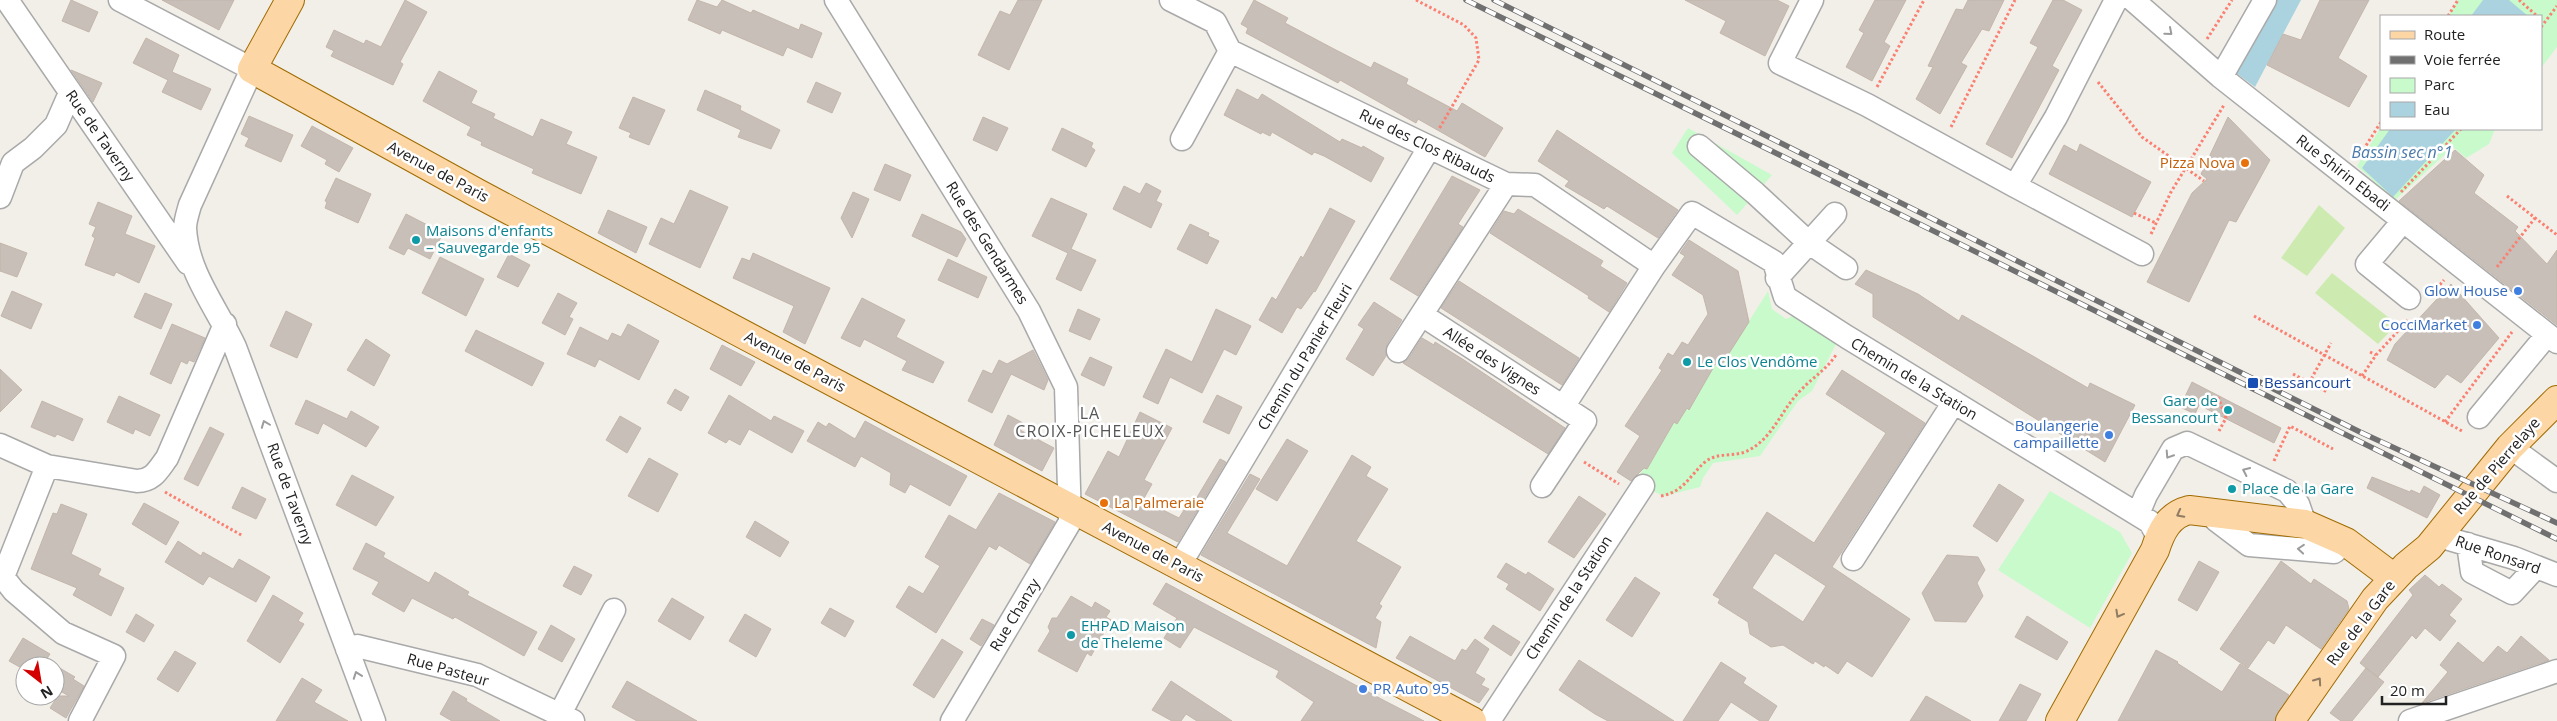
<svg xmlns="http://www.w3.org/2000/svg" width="2557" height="721" viewBox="0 0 2557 721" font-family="'Open Sans',sans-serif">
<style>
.grass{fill:#cdebb0}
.park{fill:#c8facc}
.water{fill:#aad3df}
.building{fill:#c7bfb8;stroke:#c4b6ab;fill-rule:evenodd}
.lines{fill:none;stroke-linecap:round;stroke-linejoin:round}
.minor-casing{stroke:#a9a9a9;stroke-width:25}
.major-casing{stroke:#a06b00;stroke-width:30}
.path{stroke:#fa8072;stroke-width:3;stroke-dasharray:2.5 2.5;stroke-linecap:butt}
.minor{stroke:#fff;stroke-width:22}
.major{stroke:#fcd6a4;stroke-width:28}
.rail-casing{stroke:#707070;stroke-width:5.5}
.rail{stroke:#fff;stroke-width:4;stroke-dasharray:11;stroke-linecap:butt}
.oneway{stroke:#9c9c9c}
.oneway2{stroke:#8f7c63}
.food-dot{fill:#e8710a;stroke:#fff;stroke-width:2}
.culture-dot{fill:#0f9aa8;stroke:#fff;stroke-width:2}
.shop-dot{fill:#3f7fe0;stroke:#fff;stroke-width:2}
.transit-dot{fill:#1a4fb4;stroke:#fff;stroke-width:2}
.labels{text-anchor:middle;stroke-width:5;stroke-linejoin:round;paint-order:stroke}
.street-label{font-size:15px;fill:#222;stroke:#fff}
.food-label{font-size:15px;fill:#c56008;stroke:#fff;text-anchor:end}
.culture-label{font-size:15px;fill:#0d838f;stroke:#fff;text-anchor:start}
.shop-label{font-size:15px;fill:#366cbe;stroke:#fff;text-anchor:end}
.transit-label{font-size:15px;fill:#164399;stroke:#fff;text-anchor:start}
.water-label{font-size:16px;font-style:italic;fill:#4a7aab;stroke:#fff}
.neighbourhood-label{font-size:16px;letter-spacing:1px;fill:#555;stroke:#fff}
</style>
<rect width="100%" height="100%" fill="#f2efe9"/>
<path class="grass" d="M2319,205l26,23 -38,48 -26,-18z
M2332,273l65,51 -19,20 -63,-51z"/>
<path class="park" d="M2458,0h99v47l-16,21v-52h-93z
M2381,127v2h114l-6,15 -23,14 -13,-11 -58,53 -38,-34z
M1688,128l84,47 -35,40 -65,-62z
M1768,291l4,18 14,10 9,-4 41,29 -24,47 -14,10 -38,55 -47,7 -10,15 -3,9 -36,9 -30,-13 10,-15 3,1 27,-47 3,2 10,-16 2,2 27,-47 5,3z
M2050,491l70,41 12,21 -42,75 -92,-58z"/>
<path class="water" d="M2277,0h24l-46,87 -19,-14z
M2483,0h26l19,16h-57z
M2390,129h66l-63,68 -31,-29z"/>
<path class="building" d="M71,0l27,12 -9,20 -27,-11z
M162,0h72l-15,30z
M405,0l22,12 -27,50 3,2 -10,21 -62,-29 3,-5 -8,-4 8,-17 30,14 2,-4 15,7z
M697,0l20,7 5,-7 29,13 2,-3 46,20 2,-6 21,9 -10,25 -25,-11 -4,9 -61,-26 -2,4 -32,-14z
M1018,0h24l-33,70 -31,-15 22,-44 10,4z
M1254,0l34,18 -3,5 49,26 37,19 3,-6 34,17 -2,5 51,27 5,-8 41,25 -18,29 -67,-38 -2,4 -76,-43 -2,3 -92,-50 2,-5 -7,-4z
M1685,0h92l12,6 -24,50 -45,-23 6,-12z
M1875,0h31l-22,42 6,4 -18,35 -26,-14 18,-34 -5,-3z
M1968,0h36l-15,31 -7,-2 -21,34 6,3 -27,48 -24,-15 17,-32 -5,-1 28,-57 7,1z
M2053,0h10l19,10 -30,56 7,4 -47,88 -26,-14 52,-97 -8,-4z
M2320,0h49l-31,58 29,18 -18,31 -82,-42 16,-31 18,6z
M146,38l33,17 -7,17 39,17 -10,21 -39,-18 6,-12 -35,-17z
M71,70l31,13 -9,19z
M439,71l38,20 -6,12 24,11 -2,4 40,19 8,-18 31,13 -6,12 31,13 -16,37 -49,-21 2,-4 -53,-24 1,-3 -15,-7 4,-8 -48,-26z
M816,82l25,11 -9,20 -25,-11z
M1237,89l21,11 4,-6 78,48 2,-3 20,9 1,-2 21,12 -13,24 -47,-26 -10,-4 -2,3 -40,-23 -2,4 -8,-4 -1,2 -37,-19z
M705,90l36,16 -1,4 40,20 -9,19 -33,-12 3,-7 -44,-20z
M633,97l32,13 -16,35 -20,-8 2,-4 -12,-5z
M249,116l44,19 -12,27 -36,-16 4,-8 -8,-4z
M983,117l25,11 -11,23 -24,-11z
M2228,117l42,43 -34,62 -7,-2 -40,82 -42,-20 45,-89 15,-14 -6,-5z
M312,126l41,22 -14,24 -14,-8 2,-4 -26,-14z
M1062,128l31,15 -2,4 4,3 -9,17 -34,-17z
M1557,130l121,80 -20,28 -51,-32 -3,3 -32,-19 -7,-4 4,-5 -31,-20z
M2080,144l71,38 -19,35 -83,-43 15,-29 13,7z
M2455,150l29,25 -10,18 44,34 -3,4 32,33 10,-14v75l-158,-124z
M885,164l26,11 -11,26 -26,-11z
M1452,176l28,14 -22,34 5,3 -45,69 -28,-17z
M336,178l35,16 -13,29 -33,-15 2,-6 -2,-1z
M1146,183l15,8 -5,10 6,3 -11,24 -38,-19 11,-23 16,8z
M690,190l38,17 -28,61 -51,-24 12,-26 13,6z
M853,192l16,7 -17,39 -11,-20z
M1051,198l36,16 -16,35 25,11 -15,31 -25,-12 12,-26 -36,-17z
M98,202l34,14 -7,18 30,12 -16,37 -23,-11 -2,4 -29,-11 10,-27 -3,-2 4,-9 -7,-3z
M1330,208l25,13 -40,71 -1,-1 -13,18 -4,-2 -15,26 -23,-13 13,-23 4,3 25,-44 2,2z
M1518,209l85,52 -3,5 27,17 -18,29 -21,-14 1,-2 -99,-63 14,-22 10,3z
M608,210l39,17 -11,26 -38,-20z
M406,214l37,19 -13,26 -22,-11 -4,7 -15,-7z
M922,214l39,18 5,7 -9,18 -45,-21z
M1190,224l19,9 -1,3 11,5 -12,23 -30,-15z
M1689,240l49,31 11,51 -28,44 -5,-3 -27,47 -2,-2 -10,16 -3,-2 -27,47 -3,-1 -13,13 -14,-9 23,-36 -15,-10 37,-56 -3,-2 9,-15 5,3 9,-14 6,3 20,-31 -5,-19 -31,-20 13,-19 -5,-3z
M0,243l27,10 -10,24 -17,-6z
M753,253l77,35 -25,56 -22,-12 11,-26 -61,-28 9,-20 8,3z
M509,254l21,11 -12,22 -21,-10z
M440,257l44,22 -18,37 -44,-23z
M948,259l39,18 -9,21 -40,-18z
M1866,270l52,24 41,27 3,-6 126,73 2,-5 45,22 -30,57 -232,-145v-23l-18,-10z
M1459,281l120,77 -17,27 -121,-77z
M2451,284l48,54 -38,45 -14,-9 -12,14 -48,-28 8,-16z
M12,291l30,13 -11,25 -30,-13z
M145,293l27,11 -11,25 -27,-12z
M558,293l19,10 -8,14 4,2 -8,16 -23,-12z
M862,298l43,22 -9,17 48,25 -11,21 -31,-13 5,-9 -43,-22 -4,8 -19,-9z
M1374,302l28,18 -15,24 -1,12 -13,20 -27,-17 18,-30 -6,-4z
M1078,309l22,10 -10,21 -21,-9z
M1216,309l35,17 -15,29 -12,-6 -22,44 -32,-16 -12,27 -15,-7 23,-48 26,13z
M286,311l26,13 -15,34 -27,-12z
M172,324l33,14 -11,24 -5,-2 -2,4 -6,-3 -10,23 -21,-10z
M628,324l31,17 -20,39 -40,-21 -4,8 -28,-13 13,-27 28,14 4,-8 9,4z
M476,330l68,33 -12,23 -67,-35z
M1422,338l12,7 1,-3 29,18 101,68 -17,26 -145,-91 6,-5z
M366,339l24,16 -16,31 -27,-16z
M722,345l33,17 -14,24 -31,-17z
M1033,350l15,30 -4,10 -33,-16 -19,39 -24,-12 15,-31 9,4 7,-14 8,4z
M1090,357l22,10 -8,19 -23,-11z
M0,369l22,21 -22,22z
M1842,370l83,53 -93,144 78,52 -38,58 -25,-16 -9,13 -13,-9 -1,2 -9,-6 -2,3 -30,-19 -12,2 -21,-13 -2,-12 -30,-19 2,-4 -7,-4 54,-83 47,31 72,-110 -60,-39zM1775,553l51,33 -23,36 -51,-34z
M2192,382l89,46 -7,15 -75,-38 -4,9 -15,-7z
M675,389l14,8 -8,14 -14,-8z
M729,395l42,26 3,-5 30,15 -12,22 -43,-24 -9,16 -11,-6 -3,4 -18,-10z
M1217,395l25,12 -13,27 -26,-12z
M119,396l41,19 -10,21 -15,-7 -2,5 -26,-12z
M306,400l41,19 4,-8 28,16 -13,20 -43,-24 -5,11 -23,-10z
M42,401l41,18 -10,22 -16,-7 -2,3 -24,-10z
M1140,412l32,16 -28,52 8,4 -9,16 36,18 10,-16 4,2 27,-45 6,3 -48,80 -93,-48 23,-43 11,6z
M1008,415l15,8 -3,7 34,18 -12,23 -48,-26z
M620,416l21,12 -14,25 -21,-13z
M865,421l102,55 -17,30 -40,-22 -5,9 -15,-8 1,-12 -30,-17 -6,11 -48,-26 11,-19 8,5 3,-4 26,16z
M210,427l14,7 -26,52 -14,-7z
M1287,439l21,12 -31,50 -21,-12z
M1352,455l19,12 -5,9 22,13 -32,52 45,26 -22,37 3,2 -7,12 6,4 -5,26 -175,-93 49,-81 10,5 -33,54 60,33z
M649,458l29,16 -20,38 -30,-16z
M352,475l42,22 -18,29 -40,-21z
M2372,477l38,15 1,-2 9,4 4,-8 16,9 -13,23 -60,-30z
M1999,484l25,16 -27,42 -24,-16z
M242,487l24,12 -10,20 -24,-11z
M999,493l56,29 -25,42 -31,-19 -3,5 -7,-4 -53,87 -40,-26 13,-21 14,8 17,-28 -15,-9 24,-42 27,15z
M1579,496l27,18 -32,44 -26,-16z
M144,503l35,19 -13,23 -34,-21z
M61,504l26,10 -16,40 30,15 -3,6 26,13 -13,28 -38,-21 4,-7 -46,-19 22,-56 4,1z
M755,521l34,21 -9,15 -34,-20z
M178,541l23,15 2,-4 30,17 6,-10 31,18 -14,25 -47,-26 -6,9 -38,-23z
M366,543l19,10 -2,4 46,26 6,-11 34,20 -2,3 70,37 -13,24 -69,-39 -2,2 -41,-21 -8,14 -32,-18 7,-12 -26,-13z
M1947,555l31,2 7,13 -8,13 6,13 -17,26 -31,-1 -13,-28z
M2199,561l20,11 -22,39 -19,-11z
M2281,561l30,23 3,-5 33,22 2,8 -28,40 -35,-24 -12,19 -6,-4 -20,28 -28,-19z
M1506,563l20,12 2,-3 26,17 -14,22 -34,-22 3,-5 -12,-7z
M574,566l18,9 -11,20 -18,-9z
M2425,575l14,12 3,-3 20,15 -13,16 7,6 -16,20 -15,-13 -9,11 -4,-4 -34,42 -12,-9 18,14 -32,39h-11l-11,-8 36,-45 -6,-5 53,-68 -4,-5z
M1635,577l25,16 -28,44 -26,-17z
M1166,583l219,118 39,20h-123l13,-19 -38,-25 3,-6 -85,-44 -14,21 -16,-10 13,-20 -24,-14z
M273,595l30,18 -5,8 6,3 -24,39 -33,-22z
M1071,596l21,12 3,-6 15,9 -4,6 5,3 -20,36 -4,-3 -10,19 -39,-21 12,-20 -2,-4 4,-9h5z
M672,598l32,19 -14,23 -32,-19z
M830,608l24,13 -9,16 -24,-14z
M136,614l18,11 -10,17 -18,-10z
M745,614l26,15 -15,28 -27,-16z
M2027,616l41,26 -11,18 -42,-23z
M982,619l12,6 -13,21 -11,-7z
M551,625l24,14 -13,23 -24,-13z
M1493,625l27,17 -9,14 -27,-18z
M1410,636l45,25 7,-12 4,2 9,-12 14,10 -14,24 10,6 -4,6 8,4 -10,14 -83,-45z
M2521,636l28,24 -127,43 26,-31 -8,-7 18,-23 25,21 15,-17 9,7z
M23,638l27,16 -4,6 29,17 -2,2 11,7 -18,32 -16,-10 8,-12h11l-14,-8v-22h-30v4l-16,-9z
M942,639l21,13 -29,46 -21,-13z
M2156,650l22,12 -1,1 45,29 18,-28 49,31 -15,26h-156z
M175,651l21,12 -18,29 -21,-13z
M1579,660l95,61h-66l-13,-7 -36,-24z
M1721,662l25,16 -3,5 34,23 -9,15h-8l-29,-19 -13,19h-35z
M302,678l20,12 -8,12 34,19h-72z
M627,681l70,40h-60l-25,-14z
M1171,681l61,40h-35l-11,-7 -5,7h-9l-20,-11z
M2020,684l21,10 -15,27h-27z
M453,691l14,8 -1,2 34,20h-48l-12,-7z
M1926,696l2,1 43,24h-61z"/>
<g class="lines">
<g class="minor-casing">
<path id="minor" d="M7,0l181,263
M120,0l132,69 -62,136c-2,7 -5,16 -5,23 2,44 32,80 50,119l139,374
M836,0l193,311 37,76 4,135 -118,199
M1171,0l44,22 15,29 276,133 29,1 119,81
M1812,0l-32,63 87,42 148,81 41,-69 60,-117
M2133,0l88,77 336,265
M2221,77l44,-77
M1182,139l48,-88
M1699,146l56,47 53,49 38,26
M2015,186l127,68
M0,197l13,-34 20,-15 23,-23 14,-32
M2403,221l-36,43 42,34
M1777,278l58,-64
M1422,315l163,106 -43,65
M1398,351l108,-167
M1563,407l91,-141 38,-53 82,49 11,35 62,40 303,185 9,17
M2479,417l68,-82
M0,445l47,21 90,15c16,0 21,-11 30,-23l58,-134
M2510,447l47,34
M47,466l-44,111 11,14 49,42 51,23 -34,65
M2212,513l4,7 33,25 85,7 12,-10
M2138,514l8,-19 27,-46 14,-6 100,48 11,13 7,20
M2440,532l9,7 65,19 43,17
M2468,544l4,28 40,21 24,-26
M1853,559l101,-157
M1179,566l250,-418
M347,649l10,-3 120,29 96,46
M560,714l54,-104
M1489,721l154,-235
M2410,721l147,-50"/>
</g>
<g class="major-casing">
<path id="major" d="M290,0l-38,69 225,124 995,528
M2060,721l95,-171c6,-19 14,-35 34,-40l116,14 41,18 48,36
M2290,721l85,-122 31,-33 23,-19 81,-100 47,-47"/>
</g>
<path class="path" d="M1416,0l48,25 12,13 3,22 -40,69
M2519,0l18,16
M2448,16l10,-16
M2541,27l16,-21
M2207,39l25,-39
M2098,82l44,55 62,44
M1877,87l47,-87
M1951,127l64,-127
M2358,158l23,-36
M2401,192l60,-63
M2507,196l50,39
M2134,213l22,10
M2151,234l20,-42 53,-87
M2497,267l38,-49
M2430,296l14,-16
M2254,316l208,115
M2370,352l6,3
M2293,374l34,18
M2362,376l14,-21 33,-36
M2309,383l22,-40
M2218,397l8,21 -7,13
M2445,422l67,-90
M2274,461l16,-35 43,23
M1584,462l35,22
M165,492l78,44
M1661,496c23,-4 29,-21 44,-34 13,-11 31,-4 44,-12 25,-13 33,-42 52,-60 12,-13 25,-20 35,-35"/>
<use href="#minor" class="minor"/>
<use href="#major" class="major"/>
<g class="rail-casing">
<path id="rail" d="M1466,0l1091,539
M1494,0l866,432 197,91"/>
</g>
<use href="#rail" class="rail"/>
</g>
<defs><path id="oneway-chevron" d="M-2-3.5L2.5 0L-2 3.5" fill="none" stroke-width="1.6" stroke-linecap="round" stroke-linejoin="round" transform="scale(1.25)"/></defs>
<g class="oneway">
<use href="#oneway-chevron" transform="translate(2169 32) rotate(41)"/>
<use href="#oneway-chevron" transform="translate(265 424) rotate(-111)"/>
<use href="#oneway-chevron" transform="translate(2169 455) rotate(123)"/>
<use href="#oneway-chevron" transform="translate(2246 471) rotate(-155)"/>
<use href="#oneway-chevron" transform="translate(2301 549) rotate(-175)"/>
<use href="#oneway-chevron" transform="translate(357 675) rotate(-110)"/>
</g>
<g class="oneway2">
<use href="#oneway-chevron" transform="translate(2180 514) rotate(152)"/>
<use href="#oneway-chevron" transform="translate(2119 614) rotate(119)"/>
<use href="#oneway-chevron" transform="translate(2318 681) rotate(-55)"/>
</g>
<g class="food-dot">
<circle cx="2245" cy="163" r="5"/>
<circle cx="1104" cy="503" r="5"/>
</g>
<g class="culture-dot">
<circle cx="416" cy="240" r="5"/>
<circle cx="1687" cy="362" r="5"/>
<circle cx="2228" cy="410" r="5"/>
<circle cx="2232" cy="489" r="5"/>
<circle cx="1071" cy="635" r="5"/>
</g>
<g class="shop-dot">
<circle cx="2518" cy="291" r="5"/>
<circle cx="2477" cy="325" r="5"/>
<circle cx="2109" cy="435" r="5"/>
<circle cx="1363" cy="689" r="5"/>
</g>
<rect class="transit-dot" x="2247" y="377" width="12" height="12" rx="2.5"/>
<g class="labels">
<g class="street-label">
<text transform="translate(100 136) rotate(55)" y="5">Rue de Taverny</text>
<text transform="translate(1427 146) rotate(26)" y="5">Rue des Clos Ribauds</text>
<text transform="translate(438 172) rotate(28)" y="5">Avenue de Paris</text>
<text transform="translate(2343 173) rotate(38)" y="5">Rue Shirin Ebadi</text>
<text transform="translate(987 243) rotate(58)" y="5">Rue des Gendarmes</text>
<text transform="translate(1305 357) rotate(-59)" y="5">Chemin du Panier Fleuri</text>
<text transform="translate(1492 361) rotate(33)" y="5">Allée des Vignes</text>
<text transform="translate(795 362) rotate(28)" y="5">Avenue de Paris</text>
<text transform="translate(1914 379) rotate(31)" y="5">Chemin de la Station</text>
<text transform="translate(2497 466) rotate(-49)" y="5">Rue de Pierrelaye</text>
<text transform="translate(290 494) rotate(70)" y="5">Rue de Taverny</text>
<text transform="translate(1153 552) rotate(28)" y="5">Avenue de Paris</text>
<text transform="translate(2498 555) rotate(19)" y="5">Rue Ronsard</text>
<text transform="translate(1569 598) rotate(-57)" y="5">Chemin de la Station</text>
<text transform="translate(1015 615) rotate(-59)" y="5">Rue Chanzy</text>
<text transform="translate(2361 623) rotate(-53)" y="5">Rue de la Gare</text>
<text transform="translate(448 670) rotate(16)" y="5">Rue Pasteur</text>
</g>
<g class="food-label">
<text x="2235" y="168">Pizza Nova</text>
<text x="1114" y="508" text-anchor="start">La Palmeraie</text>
</g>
<g class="culture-label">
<text x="426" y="236">Maisons d'enfants<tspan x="426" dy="17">– Sauvegarde 95</tspan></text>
<text x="1697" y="367">Le Clos Vendôme</text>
<text x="2218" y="406" text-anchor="end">Gare de<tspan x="2218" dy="17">Bessancourt</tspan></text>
<text x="2242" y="494">Place de la Gare</text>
<text x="1081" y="631">EHPAD Maison<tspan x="1081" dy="17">de Theleme</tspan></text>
</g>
<g class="shop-label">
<text x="2508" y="296">Glow House</text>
<text x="2467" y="330">CocciMarket</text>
<text x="2099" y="431">Boulangerie<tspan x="2099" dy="17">campaillette</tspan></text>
<text x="1373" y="694" text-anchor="start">PR Auto 95</text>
</g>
<g class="transit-label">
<text x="2264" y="388">Bessancourt</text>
</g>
<g class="water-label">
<text x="2402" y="158">Bassin sec n°1</text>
</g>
<g class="neighbourhood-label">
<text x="1090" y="419">LA<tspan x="1090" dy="18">CROIX-PICHELEUX</tspan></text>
</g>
</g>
<rect x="2380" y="15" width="162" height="115" fill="#ffffff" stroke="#a7a7a7"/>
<rect x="2390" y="31" width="25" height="8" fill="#fcd6a4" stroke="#a7a7a7"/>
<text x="2424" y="40" font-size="15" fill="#222222">Route</text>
<rect x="2390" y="56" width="25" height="8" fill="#707070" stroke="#a7a7a7"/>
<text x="2424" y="65" font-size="15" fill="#222222">Voie ferrée</text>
<rect x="2390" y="78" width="25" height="15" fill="#c8facc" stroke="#a7a7a7"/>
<text x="2424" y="90" font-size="15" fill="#222222">Parc</text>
<rect x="2390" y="102" width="25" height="15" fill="#aad3df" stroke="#a7a7a7"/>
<text x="2424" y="115" font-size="15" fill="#222222">Eau</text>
<g transform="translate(40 681) rotate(149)"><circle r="24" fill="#ffffff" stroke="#a7a7a7"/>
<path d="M0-4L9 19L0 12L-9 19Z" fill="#d40000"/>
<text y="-8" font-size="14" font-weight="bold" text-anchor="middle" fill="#222222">N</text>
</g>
<path d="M2382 696v8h64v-8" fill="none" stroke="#222222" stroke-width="2.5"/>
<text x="2390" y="696" font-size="15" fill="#222222" stroke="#ffffff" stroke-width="4" paint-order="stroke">20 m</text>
</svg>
